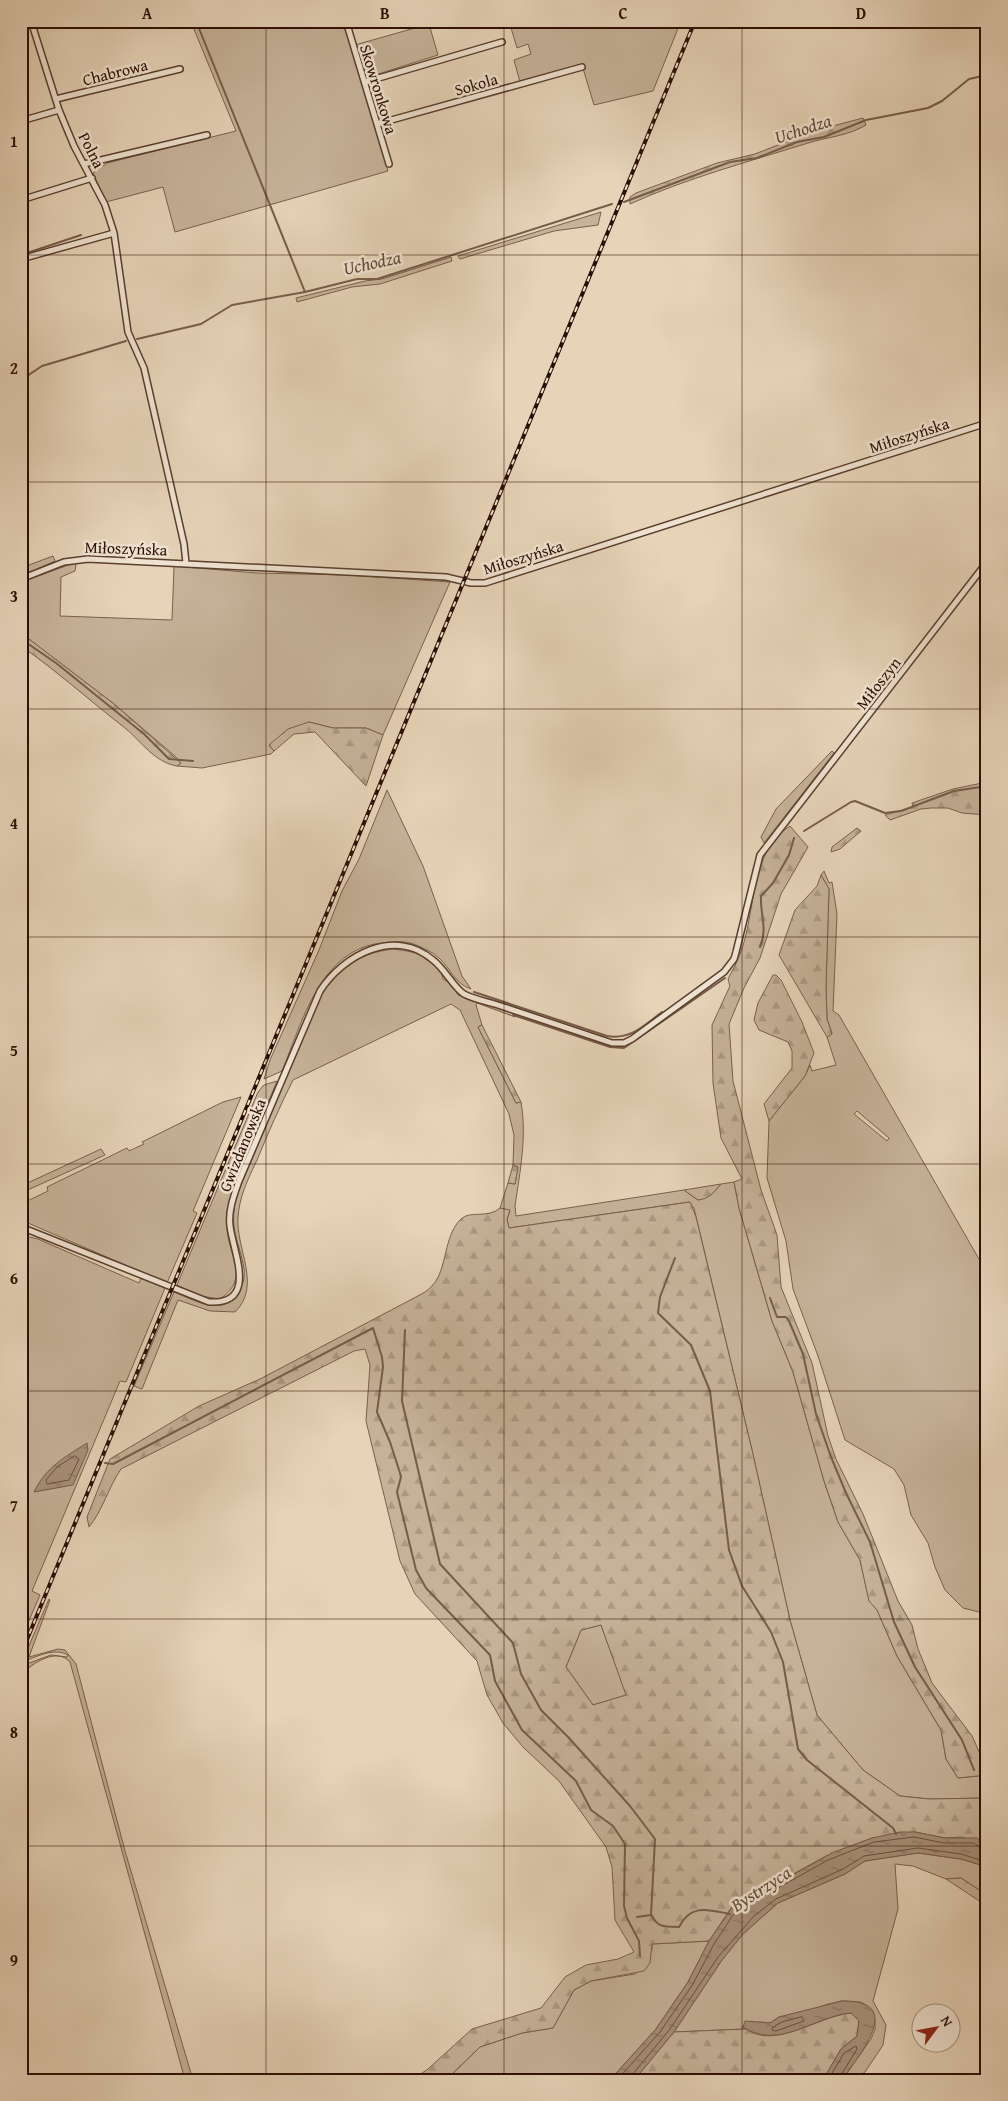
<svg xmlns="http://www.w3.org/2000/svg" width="1008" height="2101" viewBox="0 0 1008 2101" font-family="'Gentium Book Plus',serif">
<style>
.green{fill:#c6b299;stroke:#79604c;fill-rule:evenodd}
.forest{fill:url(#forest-firs);stroke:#79604c;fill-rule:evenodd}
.water{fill:url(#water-ripples);stroke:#765c49}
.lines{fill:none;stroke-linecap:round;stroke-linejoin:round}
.shore{stroke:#6a4f3c;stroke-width:1}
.stream{stroke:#765c49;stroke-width:2}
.street-casing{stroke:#5a3f2e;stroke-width:8}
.street{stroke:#efe2d1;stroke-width:5}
.rail-casing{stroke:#2c0e00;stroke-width:4}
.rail{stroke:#efe2d1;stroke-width:2;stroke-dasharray:5.5;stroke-linecap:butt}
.grid{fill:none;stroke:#2c0e00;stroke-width:1;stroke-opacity:0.55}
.labels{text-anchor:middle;stroke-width:5;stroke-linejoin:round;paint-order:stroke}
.street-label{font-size:16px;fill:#2c0e00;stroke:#efe2d1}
.water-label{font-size:18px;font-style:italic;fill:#634836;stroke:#efe2d1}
.neatline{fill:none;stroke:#2c0e00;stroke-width:2}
.grid-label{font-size:16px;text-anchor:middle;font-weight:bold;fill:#2c0e00}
</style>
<defs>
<pattern id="forest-firs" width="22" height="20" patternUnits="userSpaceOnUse" patternTransform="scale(1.25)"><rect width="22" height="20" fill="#c6b299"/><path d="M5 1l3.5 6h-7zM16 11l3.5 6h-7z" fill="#aa9882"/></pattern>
<pattern id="water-ripples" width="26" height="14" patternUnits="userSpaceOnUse" patternTransform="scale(1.25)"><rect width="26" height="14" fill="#a79079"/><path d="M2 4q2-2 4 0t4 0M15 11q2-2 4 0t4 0" fill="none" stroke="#887461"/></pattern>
</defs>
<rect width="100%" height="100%" fill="#e6d3b8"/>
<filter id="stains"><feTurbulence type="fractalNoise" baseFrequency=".004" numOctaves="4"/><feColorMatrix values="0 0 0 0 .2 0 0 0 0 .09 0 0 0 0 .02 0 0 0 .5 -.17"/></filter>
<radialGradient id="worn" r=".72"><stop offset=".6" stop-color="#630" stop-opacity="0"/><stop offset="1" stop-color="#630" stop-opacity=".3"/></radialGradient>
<path class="green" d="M194,21h149l45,150 -213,61 -12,-45 -57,15 -13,-29 14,-10 129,-32 -45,-109z
M509,21h172l-28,70 -59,14 -12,-40 -62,17 -6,-22 17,-6 -3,-10 -11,4z
M429,24l9,31 -66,21 -8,-4 -9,-27z
M601,212l-3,13 -44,6 -94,28 -2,-3z
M451,257l1,4 -72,23 -28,3 -55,15 -1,-4 69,-17 17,-2z
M74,563l2,2 -1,6 -14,6 -1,39 112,4 2,-54 82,7 91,2 103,7 -67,153 -17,-7h-33l-24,-6 -40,23 5,6 -3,3 -69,14 -25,-2 4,-3 -5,-6 -62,-53 -93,-71v-51z
M832,751l2,2 -70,90 -3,-6 15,-28z
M387,790l36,76 39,110 9,13c-16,-5 -20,-20 -32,-31 -6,-6 -16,-10 -23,-13 -11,-5 -23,-3 -34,-2 -62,6 -80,80 -100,128l-18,8 6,-19 49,-110 23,-59 17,-32z
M824,871l5,12 3,-1 5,32 -4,97 6,4 148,258v341l-24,-6 -18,-18 -10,-23 -7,-24 -17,-28 -7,-30 -10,-16 -49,-29 -27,-84 -25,-67 -7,-48 -19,-63 2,-57 36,-45 5,-11 2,6 24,-6 -9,-28 5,-4 -5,-14 -1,-32 3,-98 -8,-14zM857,1111l32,27 -2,3 -33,-27z
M393,949c16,2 40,5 48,22 1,3 1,5 2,8l9,5 6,11 58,17 -1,5 -38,-14 -1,2 6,20 -4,2 38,76 5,-1c6,35 -1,69 -6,104l1,10 168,-26 14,10 13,-5 10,-11 13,-2 5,26 33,113 21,51 31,109 14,41 22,38 9,40 8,10 20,46 44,74 5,29 12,19 29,-3v23l-58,1 -29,-3 -37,-26 -46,-55 -27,-95 -38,-170 -58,-242 -5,-6 -180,26 -2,-9 3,-8 -10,-3 8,-25 7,1 3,-17 -5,-2 1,-30 -5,-21 -49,-104 -9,-6 -158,76c-13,26 -25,53 -36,80 -9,19 -18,37 -19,58 -2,31 24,68 -3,94l-25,-1 -32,-11 -36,89 -8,-3 40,-94c20,8 50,26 65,0 4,-7 6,-15 5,-23 -5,-30 -15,-37 -8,-72l86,-205c18,-26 39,-39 71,-43z
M277,1081c-17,43 -47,96 -50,141 -2,31 26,55 -7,77l-20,-3 -23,-11 81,-193 6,-7z
M241,1097l-48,114 4,2 -30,70 -146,-63v-16l27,-13 -1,-4 80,-39 2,3 15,-7 -2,-2 81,-40z
M101,1149l4,6 -84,38v-7z
M21,1235l17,4 101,44 2,-5 24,10 -39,94 -6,-1 -88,210 8,4 -19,44z
M49,1599l1,1 -21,57 29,-8 7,1 11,14 49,187 68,229h-8l-115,-418c-13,-15 -38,1 -49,13v-9l30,-11 16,2 1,-2c-14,-8 -32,2 -46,7z
M601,1625l26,70 -34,10 -27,-38 15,-37z
M918,1853l43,6 26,8v28l-26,-17 -15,1 -33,-13 -18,-2 3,45 -25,92 13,24 -3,20 -18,27 -11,8h-12l29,-41 4,-10v-9l-8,-14 -6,-4 -19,-1 -14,3 -16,6 -33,7 -9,6 -11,-1 -17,5 4,2 -72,3 48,-72 21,-26 35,-31 67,-29 20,-13z
M709,1941l-21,41 -32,47 -46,51h-164l34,-33 42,-14 31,-5 21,-38 17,-9 44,-7 17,-24v-6z"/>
<path class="forest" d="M863,118l3,7c-18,11 -39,12 -58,18 -60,19 -121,35 -178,61v-7l6,-4 81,-30 38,-9 59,-23z
M53,556l2,5 -34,15v-8z
M21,633l93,71 67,59 -4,3c-23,-4 -35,-24 -52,-38 -35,-27 -68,-57 -104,-82z
M309,722l24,6h33l17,7 -17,51 -51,-54 -21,2 -20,17 -5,-6 19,-16z
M987,782v33l-25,-2 -14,-5h-17l-10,1 -31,11 -5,-5 28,-8 -1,-4 41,-14z
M790,826l18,21 -27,47 -21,64 -16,30 -15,36 4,57 28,109 16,45 4,52 31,76 16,73 8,23 27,55 35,87 14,24 6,24 14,34 40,53 14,31 1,8 -29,3 -12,-19 -5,-29 -44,-74 -20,-46 -8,-9 -9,-41 -22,-38 -14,-41 -31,-109 -21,-51 -33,-113 -5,-26 8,-3 -21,-41 -8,-55 -1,-58 18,-39 -2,-7c4,-8 9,-16 12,-25 16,-39 9,-103 50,-128z
M857,828l4,3 -21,18 -9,3 1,-5z
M821,875l8,14 -3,98 1,32 5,15 -5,3 -48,-82 16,-45 22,-24z
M773,975h3l5,5 21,42 12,31 -9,23 -36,45 -5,-17 28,-36v-17l-4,-9 -29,-12 -5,-10 4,-17z
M482,1025l39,77 -5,1 -38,-76z
M513,1165l5,2 -3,17 -7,-1z
M721,1184c-7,8 -12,15 -23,16l-14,-10z
M690,1202l6,15 56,233 38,170 27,95 46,55 37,26 29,3 58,-1v49l-25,-10 -17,1 -30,-6 -43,6 -46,18 -95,52 -22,33 -57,3 -2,19 -6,8 -53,10 -17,9 -21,38 -31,5 -42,14 -34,33h-34l16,-11 44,-40 69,-21 24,-31 21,-12 32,-6 16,-7 -19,-32 -3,-53 -6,-20 -47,-66 -36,-34 -20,-24 -16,-28 -10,-34 -62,-67 -15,-33 -34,-140 4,-56 -5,-16 -11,2 -233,118c-13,19 -18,41 -32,58l-2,-10 23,-58 89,-53 61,-27 156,-82c5,-3 12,-6 16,-11 16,-17 11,-50 29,-67 9,-9 27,0 39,-11l10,2 -3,9 2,9zM601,1625l25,70 -33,10 -27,-38 15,-37z
M961,1878l26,17v11l-41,-27z
M851,2013l8,8 -2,15 -16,13 -18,31h-189l40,-48 72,-3c30,21 72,-13 105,-16z"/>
<path class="water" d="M87,1443l1,7 -15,35 -39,7c12,-25 31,-35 53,-49z
M900,1832h15l30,6h32l10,9v20l-26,-8 -43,-6 -53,8 -20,13 -67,29 -35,31 -21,26 -48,72 -38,46 -26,2 46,-51 32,-47 21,-41 22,-32 103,-57 38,-14z
M842,2001c65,-1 17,54 0,79h-19l18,-31 16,-13 2,-15 -8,-8c-37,3 -72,38 -108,14l2,-6 25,2 9,-6z"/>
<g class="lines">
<path class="shore" d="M75,1456l4,3 -10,21 -22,4 -1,-4 11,-13z
M802,2017l2,4 -28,10 -4,-1 1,-3 9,-5z
M617,2080l43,-48 33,-48 21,-40 21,-32 93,-52 46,-18 40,-5 30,6h30l8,6 5,1
M631,2080l1,-5 38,-46 48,-72 36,-41 22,-17 67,-30 21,-13 54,-8 43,6 26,8
M828,2080l16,-27 12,-7 1,3 -19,31"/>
<path class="stream" d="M196,21l109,271
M624,202l106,-40 27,-4 40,-16 27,-5 42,-17 62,-12 14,-7 27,-22 18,-4
M21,255l60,-20
M137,339l64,-15 31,-19 73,-13 52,-13h20l235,-75
M21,380l21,-14 84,-25
M21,639l35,24 88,71 25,25 24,2
M804,831l47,-29 4,-1 30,12 16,-2 53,-20 33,-5
M760,947c8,-18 0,-32 1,-51l12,-13 16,-28 5,-17
M474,992l133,44c24,4 36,-10 55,-24
M513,1015l97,32 14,1 101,-70
M675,1258l-15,39 -2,16 33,32 19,46 19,159 13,36 29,46 12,30 15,87 9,11 86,68 3,6
M770,1298l7,19h9l3,4 14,33 13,60 15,43 15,36 24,49 24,80 21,45 47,73 12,30
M405,1330l-3,71 38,163 73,79 8,31 20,36 28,28 61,68 25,33 -4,76c8,14 14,11 28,12 12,-24 30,-17 51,-13
M105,1463l8,1 260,-136 9,29 1,10 -6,45 13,30 10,31 1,4 -4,15 19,78 10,18 64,67 5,26 27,49 54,51 15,29 22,16 12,18 -1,62 3,12 12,23 1,15
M637,1917l14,-2"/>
<g class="street-casing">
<path id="street" d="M31,21l28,89 15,36 31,59 9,28 14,99 16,36 40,176 2,19
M346,21l43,143
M365,82l137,-40
M56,99l124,-30
M21,121l38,-11
M377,124l205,-57
M84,164l123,-29
M21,200l71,-22
M21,259l93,-26
M21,579l43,-17 24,-3 358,18 25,6h14l502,-160
M21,1227l188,75c50,3 24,-50 21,-76 -2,-15 4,-31 9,-45l81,-190c23,-36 75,-64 113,-31 11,8 21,28 31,34 11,6 27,8 40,13 36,12 72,24 108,36h12l8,-4 92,-67 10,-13 2,-7 24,-97 227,-293"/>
</g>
<use href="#street" class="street"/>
<g class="rail-casing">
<path id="rail" d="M21,1654l674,-1633"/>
</g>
<use href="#rail" class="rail"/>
</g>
<path class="grid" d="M266,21v2059M504,21v2059M742,21v2059M21,255h966M21,482h966M21,709h966M21,937h966M21,1164h966M21,1391h966M21,1619h966M21,1846h966"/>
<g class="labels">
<g class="street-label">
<text transform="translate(115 72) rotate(-14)" y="6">Chabrowa</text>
<text transform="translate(476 84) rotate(-16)" y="6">Sokola</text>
<text transform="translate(379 89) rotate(73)" y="6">Skowronkowa</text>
<text transform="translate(92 150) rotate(63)" y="6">Polna</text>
<text transform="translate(909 435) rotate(-18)" y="6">Miłoszyńska</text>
<text transform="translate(126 548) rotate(2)" y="6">Miłoszyńska</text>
<text transform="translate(523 557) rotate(-17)" y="6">Miłoszyńska</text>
<text transform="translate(878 683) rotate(-52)" y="6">Miłoszyn</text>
<text transform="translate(242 1145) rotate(-68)" y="6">Gwizdanowska</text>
</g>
<g class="water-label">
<text transform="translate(803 129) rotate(-18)" y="6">Uchodza</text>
<text transform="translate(372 263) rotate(-12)" y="6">Uchodza</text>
<text transform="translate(761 1889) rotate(-33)" y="6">Bystrzyca</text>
</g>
</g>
<rect width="1008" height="2101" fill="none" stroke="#e6d3b8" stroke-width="55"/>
<g transform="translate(936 2028) rotate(58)"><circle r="24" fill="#efe2d1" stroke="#a18d7d"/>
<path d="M0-4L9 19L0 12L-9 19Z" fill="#8f2418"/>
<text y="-8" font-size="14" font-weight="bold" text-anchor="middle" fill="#2c0e00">N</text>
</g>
<rect x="28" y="28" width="952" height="2046" class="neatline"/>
<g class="grid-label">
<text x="147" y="19">A</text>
<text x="385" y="19">B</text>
<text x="623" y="19">C</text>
<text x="861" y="19">D</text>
<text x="14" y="147">1</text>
<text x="14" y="374">2</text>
<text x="14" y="602">3</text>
<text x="14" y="829">4</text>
<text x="14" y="1056">5</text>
<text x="14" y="1284">6</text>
<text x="14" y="1511">7</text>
<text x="14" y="1738">8</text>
<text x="14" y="1966">9</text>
</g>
<rect width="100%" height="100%" filter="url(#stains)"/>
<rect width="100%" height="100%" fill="url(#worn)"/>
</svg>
